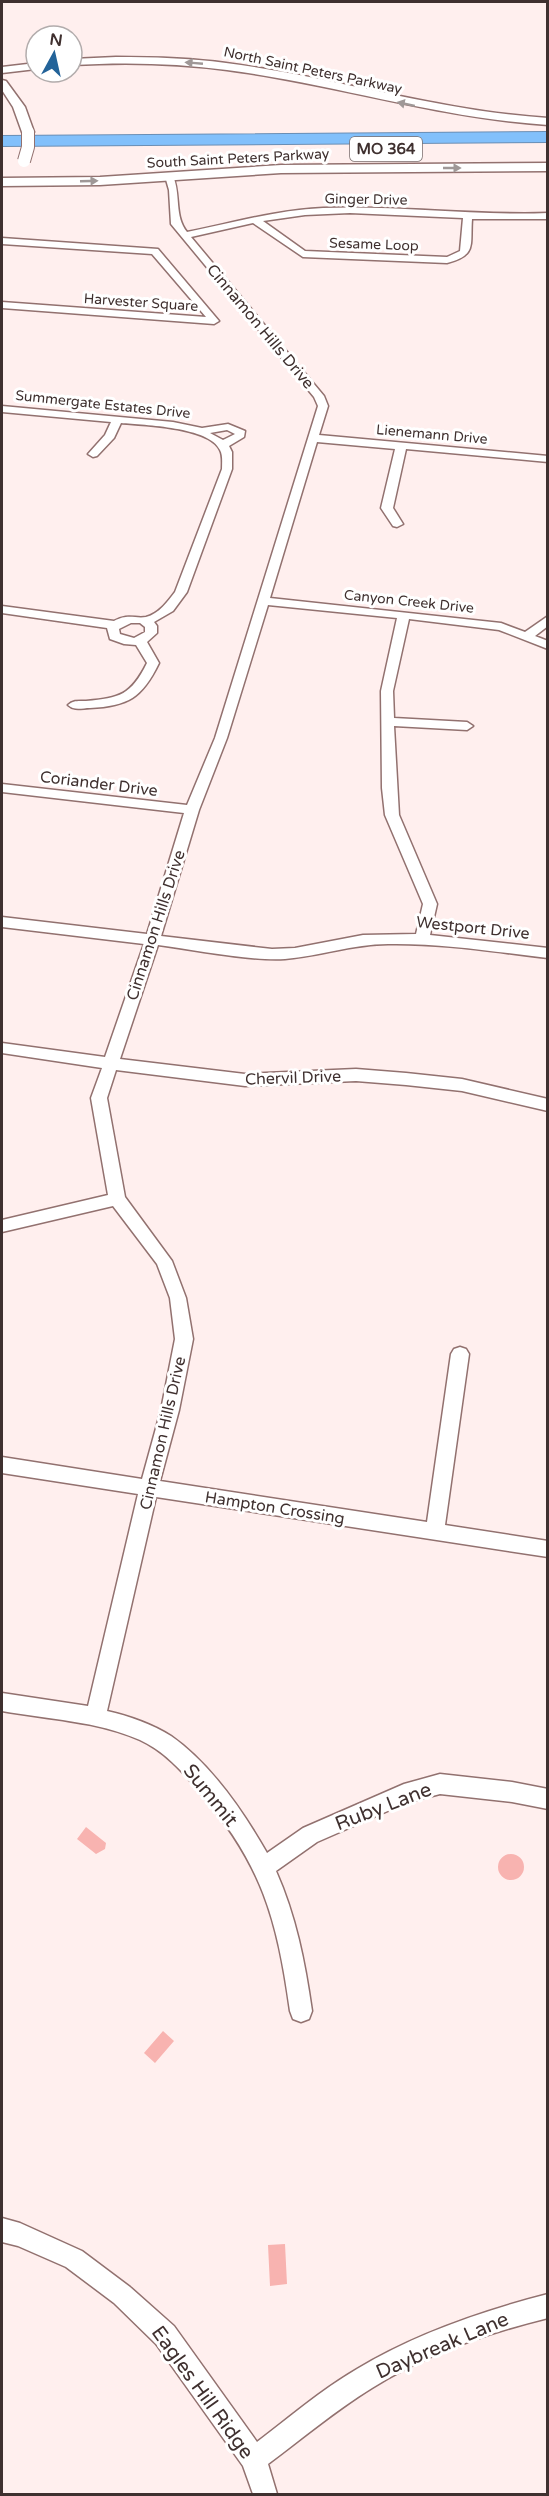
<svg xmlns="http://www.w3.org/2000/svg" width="549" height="2496" viewBox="0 0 549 2496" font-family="'Varela Round',sans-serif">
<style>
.water{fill:#f8b3b0}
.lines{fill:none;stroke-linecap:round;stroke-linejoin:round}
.street-casing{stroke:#92716f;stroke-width:3}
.secondary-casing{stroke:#92716f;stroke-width:3}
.highway-casing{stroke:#6b8eb4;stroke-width:2}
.street{fill:#fff;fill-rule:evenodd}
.secondary{fill:#fff;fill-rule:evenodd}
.highway{fill:#82c0fb;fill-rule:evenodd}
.secondary-bridge-casing{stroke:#92716f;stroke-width:14;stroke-linecap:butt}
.secondary-bridge{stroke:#fff;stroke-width:12}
.oneway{fill:#9f9897}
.labels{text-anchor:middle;stroke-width:6;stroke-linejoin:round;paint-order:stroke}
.far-street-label{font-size:14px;fill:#3f302f;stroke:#fff}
.shield{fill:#fff;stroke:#796e6d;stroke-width:1.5}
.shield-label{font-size:15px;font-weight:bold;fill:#3f302f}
.street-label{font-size:16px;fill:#3f302f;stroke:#fff}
.near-street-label{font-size:20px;fill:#3f302f;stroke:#fff}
</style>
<rect width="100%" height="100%" fill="#ffefee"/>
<path class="water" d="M86,1827l20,16 -1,6 -9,5 -19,-15z
M498 1867a13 13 0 1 1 26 0a13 13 0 1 1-26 0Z
M163,2031l11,10 -19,22 -11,-10z
M285,2244l2,40 -17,2 -2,-41z"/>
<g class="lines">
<g class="street-casing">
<path id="street" d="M169,173l4,3c8,19 1,40 14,56 45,-9 90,-22 136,-24 75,-3 149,8 225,5v6h-76c-2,27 5,36 -25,44l-144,-6 -50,-34 -62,14 133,159 4,10 -9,29 229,21v6l-142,-13 -13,59 10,16 -6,3 -4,-1 -12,-18 14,-59 -78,-7 -47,156 231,25 24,9 23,-16v10l-13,10 13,5v8l-49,-19 -90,-11 -16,72 1,27 73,4 6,4 -6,4 -73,-4 5,89 38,89 -7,31 118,13v10c-53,-6 -106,-15 -160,-14 -35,0 -68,12 -103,15 -36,2 -90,-9 -127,-14l-38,114 125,15 111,-5 50,4 56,6 86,20v12l-86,-20 -56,-6 -50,-4 -111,5 -129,-16 -9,28 18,99 47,64 14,37 7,41 -14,71 -19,71 267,41 24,-168 3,-5 6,-2 6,2 3,5 -24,171 103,16v16l-392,-60 -49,214c22,5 45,13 64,25 40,28 72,75 96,117l36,-25 101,-44 36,-10 72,8 36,7v20l-36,-7 -72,-8 -34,9 -89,39 -41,29c20,45 29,91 36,140l-3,8 -8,3 -8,-3 -3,-8c-13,-93 -28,-147 -91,-220 -17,-20 -35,-40 -59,-51 -43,-19 -93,-21 -138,-29v-18l86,13 50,-212 -136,-21v-16l140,22 19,-69 14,-71 -5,-41 -13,-34 -44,-58 -111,26v-12l106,-25 -17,-97 11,-30 -100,-15v-10l103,14 39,-113 -142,-17v-10l145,17 37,-121 -182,-21v-8l185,21 28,-67 103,-332 -4,-9 -143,-173 -2,-34 -4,-14zM350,213l113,5 -3,33 -13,6 -142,-6 -42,-30 42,-6zM268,605l129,13 -16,73 1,97 3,27 38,89 -7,30 -53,1 -68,13 -23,1 -111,-13 38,-126 28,-72z
M2,238l156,11 61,72 -5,3 -212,-16v-6l204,15 -54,-63 -150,-10z
M2,406l171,16 29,6 26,-4 17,7 -1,6 -15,9 3,6v17l-45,123 -14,19 -19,11 3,4v7l-10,9 12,21c-17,35 -31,43 -69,45 -8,0 -16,3 -22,-3 5,-5 11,-4 18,-4 34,-3 45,-6 61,-38l-11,-18 -12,-1 -14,-5 -3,-11 -105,-15v-7l112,15c14,-8 21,-2 32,-4 13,-3 22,-16 29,-25l47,-123c0,-6 1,-14 -2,-19 -10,-23 -76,-25 -99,-27l-7,15 -17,18 -4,1 -5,-3 17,-19 6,-13 -109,-10zM227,430l8,4 -12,6 -13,-7zM131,623h9l5,4v5l-11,6 -14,-4 -1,-5z
M2,2218l18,5 62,28 48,36 44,39 83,116c33,-25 64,-52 100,-73 58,-35 125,-58 191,-75v24c-61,15 -122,36 -176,70 -36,22 -69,50 -104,76l9,30h-24l-10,-28 -87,-122 -42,-41 -48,-36 -48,-21 -16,-4z"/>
</g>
<g class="secondary-casing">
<path id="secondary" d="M116,57c37,0 74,1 110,6 109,14 211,48 322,55v7c-110,-7 -213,-41 -321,-55 -51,-7 -103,-8 -155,-5v-6z
M36,63v6l-34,4v-6z
M2,80l4,1 19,26 9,25 -2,2 -4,2 -6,-4 -9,-25 -11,-17z
M548,163v8l-267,2 -181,12 -98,1v-8l98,-1 181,-12z"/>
</g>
<g class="highway-casing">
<path id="highway" d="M548,132v10l-546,4v-10z"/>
</g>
<use href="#street" class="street"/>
<use href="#secondary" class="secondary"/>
<use href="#highway" class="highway"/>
<g class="secondary-bridge-casing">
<path id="secondary-bridge" d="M24,161l4,-14v-15"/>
</g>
<use href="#secondary-bridge" class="secondary-bridge"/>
</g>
<defs><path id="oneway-solid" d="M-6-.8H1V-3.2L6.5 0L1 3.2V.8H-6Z" transform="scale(1.5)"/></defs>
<g class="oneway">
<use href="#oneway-solid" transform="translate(194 63) rotate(-175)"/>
<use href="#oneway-solid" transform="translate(406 104) rotate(-168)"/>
<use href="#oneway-solid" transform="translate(452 168)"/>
<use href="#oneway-solid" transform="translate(89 181) rotate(-2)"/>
</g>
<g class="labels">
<g class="far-street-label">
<text transform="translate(313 70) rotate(12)" y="5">North Saint Peters Parkway</text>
<text transform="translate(238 158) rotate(-3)" y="5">South Saint Peters Parkway</text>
<text transform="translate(366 199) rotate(1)" y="5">Ginger Drive</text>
<text transform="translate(374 244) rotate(2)" y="5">Sesame Loop</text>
<text transform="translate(141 302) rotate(4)" y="5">Harvester Square</text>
<text transform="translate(103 404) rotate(6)" y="5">Summergate Estates Drive</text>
<text transform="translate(432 434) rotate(5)" y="5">Lienemann Drive</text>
<text transform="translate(409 601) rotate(6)" y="5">Canyon Creek Drive</text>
</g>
<rect class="shield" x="350" y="137" width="72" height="24" rx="4.5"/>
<g class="shield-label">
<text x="386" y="154">MO 364</text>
</g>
<g class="street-label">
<text transform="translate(261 326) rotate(50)" y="6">Cinnamon Hills Drive</text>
<text transform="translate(99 783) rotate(7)" y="6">Coriander Drive</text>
<text transform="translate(155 925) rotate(-72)" y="6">Cinnamon Hills Drive</text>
<text transform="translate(473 927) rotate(6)" y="6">Westport Drive</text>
<text transform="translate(293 1077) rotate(-2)" y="6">Chervil Drive</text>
<text transform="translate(162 1433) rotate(-77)" y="6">Cinnamon Hills Drive</text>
<text transform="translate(275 1507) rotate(9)" y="6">Hampton Crossing</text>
</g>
<g class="near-street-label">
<text transform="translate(211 1795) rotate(51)" y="7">Summit</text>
<text transform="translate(383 1806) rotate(-21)" y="7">Ruby Lane</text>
<text transform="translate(442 2345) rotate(-23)" y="7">Daybreak Lane</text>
<text transform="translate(203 2392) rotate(54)" y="7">Eagles Hill Ridge</text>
</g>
</g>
<rect width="549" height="2496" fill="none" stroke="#3f302f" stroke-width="6"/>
<g transform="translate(54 54) rotate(8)"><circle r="28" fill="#ffffff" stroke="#b2acac" stroke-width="1.5"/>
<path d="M0-4.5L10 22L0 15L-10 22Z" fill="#236399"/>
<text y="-9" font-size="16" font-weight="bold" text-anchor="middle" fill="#3f302f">N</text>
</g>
</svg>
